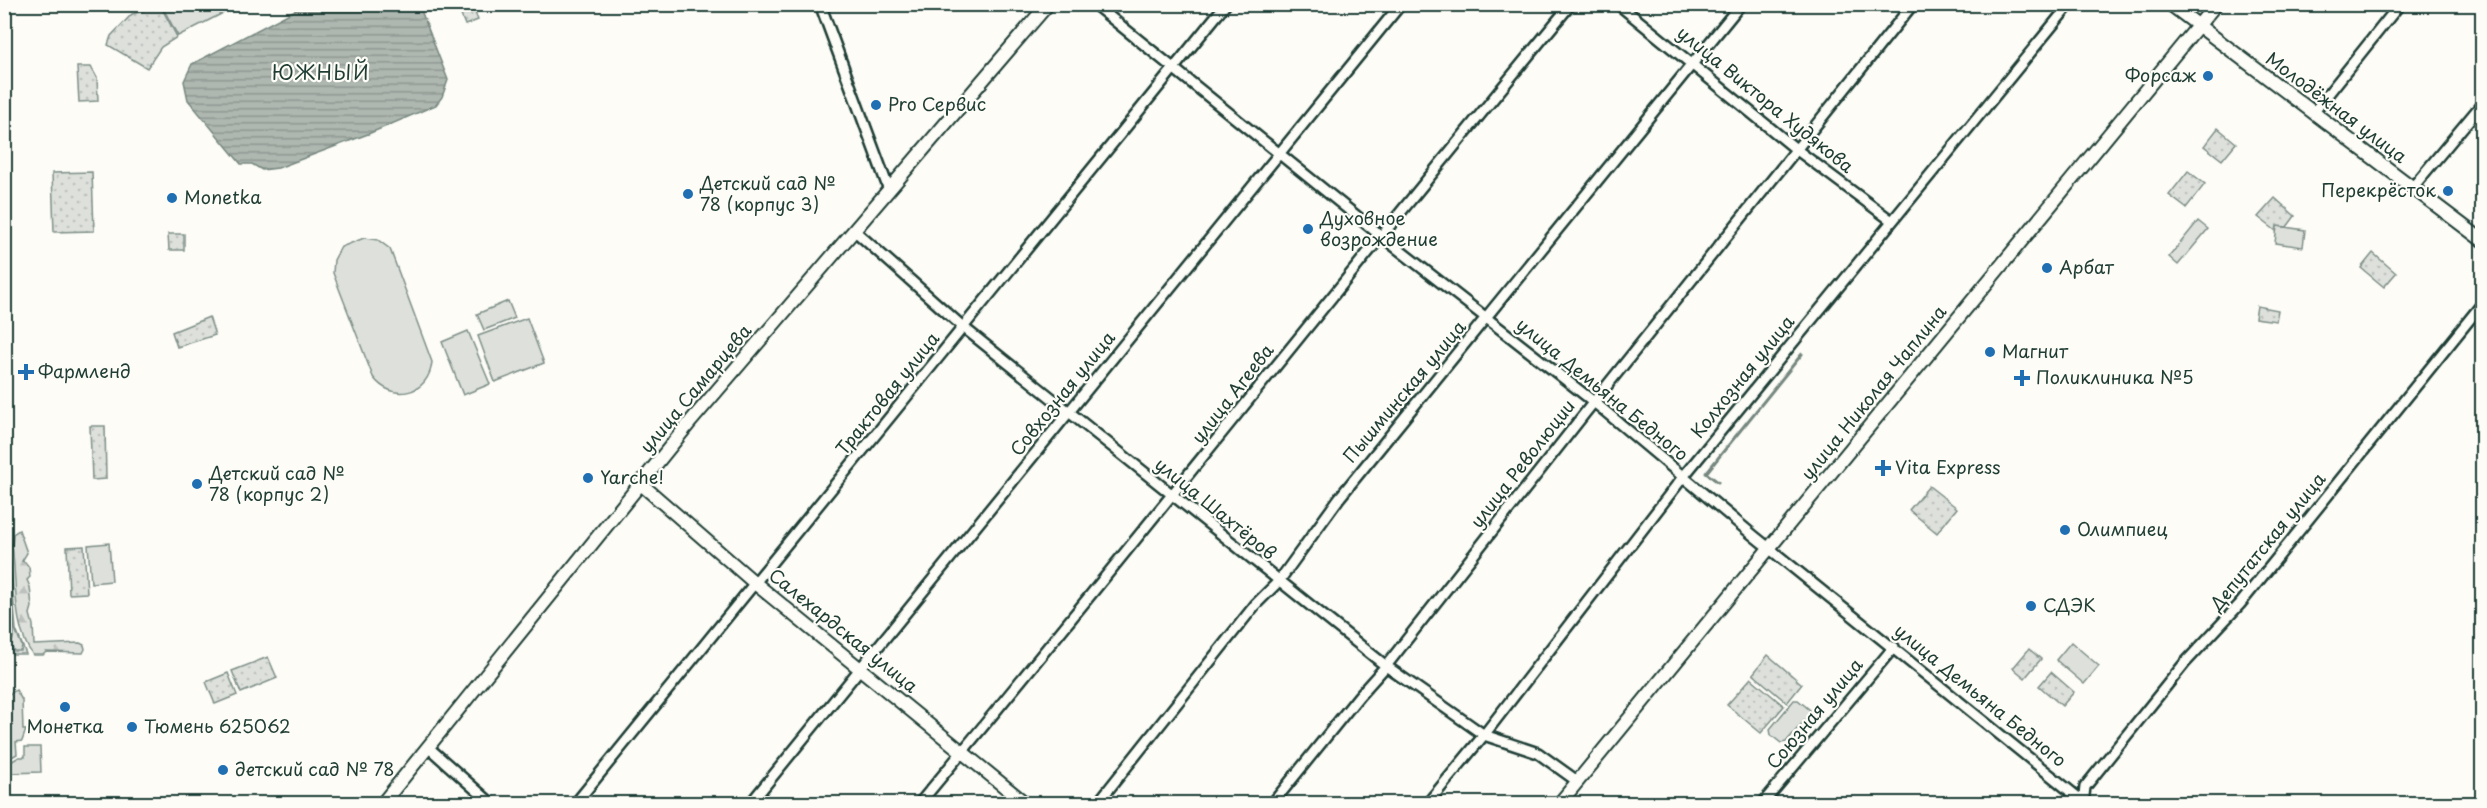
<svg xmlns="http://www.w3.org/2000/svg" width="2487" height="808" viewBox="0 0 2487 808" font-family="'Playpen Sans',sans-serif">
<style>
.grass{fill:#dde0db;stroke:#7e8e88;stroke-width:1.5}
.forest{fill:url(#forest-firs);stroke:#7e8e88;stroke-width:1.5}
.park{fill:url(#park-dots);stroke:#7e8e88;stroke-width:1.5}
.water{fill:url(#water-rules);stroke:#75877f;stroke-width:1.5}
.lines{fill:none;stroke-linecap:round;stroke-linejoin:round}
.stream{stroke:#75877f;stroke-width:3}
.minor-casing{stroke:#1f3d34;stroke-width:14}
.tertiary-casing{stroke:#1f3d34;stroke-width:16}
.minor{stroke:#fdfcf7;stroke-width:9}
.tertiary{stroke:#fdfcf7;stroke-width:12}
.poi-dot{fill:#1f6fb2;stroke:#fdfcf7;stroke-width:2}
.labels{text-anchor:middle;stroke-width:4.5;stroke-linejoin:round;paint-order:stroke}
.poi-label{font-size:18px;fill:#1f3d34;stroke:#fdfcf7;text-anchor:start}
.street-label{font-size:18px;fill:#1f3d34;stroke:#fdfcf7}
.neighbourhood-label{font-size:20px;letter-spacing:1.5px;fill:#1f3d34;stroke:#fdfcf7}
</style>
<defs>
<pattern id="forest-firs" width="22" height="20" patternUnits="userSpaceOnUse" patternTransform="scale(1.5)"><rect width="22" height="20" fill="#dde0db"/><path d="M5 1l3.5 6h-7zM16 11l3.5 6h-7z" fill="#bdc1bd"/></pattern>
<pattern id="park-dots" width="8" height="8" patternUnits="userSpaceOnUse" patternTransform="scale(1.5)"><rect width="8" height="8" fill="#dde0db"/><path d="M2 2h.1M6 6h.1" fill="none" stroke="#bdc1bd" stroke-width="1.8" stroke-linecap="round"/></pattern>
<pattern id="water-rules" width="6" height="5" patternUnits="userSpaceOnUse" patternTransform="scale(1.5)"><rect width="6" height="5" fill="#aeb8b1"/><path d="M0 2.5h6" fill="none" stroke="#8d9791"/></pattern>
</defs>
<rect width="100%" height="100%" fill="#fdfcf7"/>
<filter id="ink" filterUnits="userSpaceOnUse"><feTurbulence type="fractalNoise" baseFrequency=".0167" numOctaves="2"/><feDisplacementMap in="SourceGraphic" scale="12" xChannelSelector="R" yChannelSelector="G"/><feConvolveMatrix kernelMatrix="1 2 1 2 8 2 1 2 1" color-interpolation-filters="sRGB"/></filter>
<g filter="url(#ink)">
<path class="grass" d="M171,4h68v1l-61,31 -15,-28z
M2198,221l10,8 -30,36 -9,-8z
M2277,226l28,4 -2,17 -28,-4z
M364,238l14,2 12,9 42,113c-3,33 -40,41 -59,15l-40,-104 1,-13 7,-13z
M508,301l7,17 -31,12 -7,-16z
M527,318l17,45 -49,19 -17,-46z
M468,331l22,53 -27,11 -21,-53z
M4,479l12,151 10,24h-14l-7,-129z
M109,543l3,38 -21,2 -3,-38z
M2071,642l28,24 -15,18 -28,-24z
M16,690l6,10 1,30h3l-4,11 -6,1 1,12 -9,5 -4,-62z
M1794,700h4l12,10 1,3 -25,29 -5,1 -10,-8 -1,-6z
M25,747h15l1,25 -31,1 -1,-10 10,-6h6z"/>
<path class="forest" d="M19,530l8,23 -5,8 3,1 4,5 1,10 -3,3 3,7 2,20 -2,7 3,11 1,20 46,-2 4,2 1,4 -2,4 -37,-1 -3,3h-10c-21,-27 -16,-76 -21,-109l1,-12z
M6,539l3,1 6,89 7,17 -1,5h-7l-3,-5 3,-12 -5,-60 -3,-15z"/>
<path class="park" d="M156,5h4l17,32 -16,10 -14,21 -39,-23 3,-9 21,-22 11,-3z
M457,5h15l6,15 -13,5z
M77,67h14l6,11 1,23 -19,1z
M2218,128l18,15 -14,17 -18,-14z
M2188,171l17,13 -19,24 -17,-13z
M92,172l2,59 -40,1 -2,-59z
M2275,198l20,18 -8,11 -10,-1 -1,5 -18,-14z
M168,234h16v16h-15z
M2373,253l23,20 -12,14 -23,-19z
M2257,306l21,4 -2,11 -21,-3z
M209,317l6,18 -38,12 -5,-15z
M90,426h15l1,53 -14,1z
M1929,486l28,22 -20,25 -28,-23z
M84,546l3,47 -18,1 -2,-47z
M2029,649l12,10 -16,19 -12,-10z
M1768,655l34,29 -15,19 -34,-29z
M268,657l9,21 -36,15 -9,-22z
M2051,672l23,20 -12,14 -23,-20z
M228,673l9,22 -22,9 -9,-22z
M1751,678l33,28 -23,27 -34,-28z"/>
<path class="water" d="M305,5h114l29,75 -6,17 -6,8 -68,29 -90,34 -16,2 -10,-6h-11l-53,-64 -4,-19 8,-17z"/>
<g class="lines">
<path class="stream" d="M1718,482l-12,-9 96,-119"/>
<g class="minor-casing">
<path id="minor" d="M820,4l69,186
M1094,4l286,231 214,167 160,134 332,268
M1618,4l179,146 95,71
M2313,113l87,-109
M2412,188l70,-84
M855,231l108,96 423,339 98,69 54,18 39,28
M428,747l64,57
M575,804l651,-800
M750,804l651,-800
M919,804c220,-265 433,-535 652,-800
M1097,804l158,-199 24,-24 61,-84 401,-493
M1272,804l87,-108 27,-30 199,-253 328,-409
M1427,804l57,-69 199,-258 387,-473
M1762,804l132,-157
M2083,804l2,-17 99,-123 56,-60 242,-300"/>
</g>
<g class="tertiary-casing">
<path id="tertiary" d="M2170,4l312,236
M641,484l115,100 270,220
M382,804l309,-383 357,-417
M1559,804l657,-800"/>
</g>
<use href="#minor" class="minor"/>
<use href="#tertiary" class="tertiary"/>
</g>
</g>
<g class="poi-dot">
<circle cx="2208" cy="76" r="6"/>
<circle cx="876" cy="105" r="6"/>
<circle cx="2448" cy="191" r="6"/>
<circle cx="688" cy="194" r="6"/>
<circle cx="172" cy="198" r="6"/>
<circle cx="1308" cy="229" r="6"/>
<circle cx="2047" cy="268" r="6"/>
<circle cx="1990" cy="352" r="6"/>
<path d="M23 363h6v6h6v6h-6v6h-6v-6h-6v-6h6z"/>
<path d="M2019 369h6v6h6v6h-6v6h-6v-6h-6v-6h6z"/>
<path d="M1880 459h6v6h6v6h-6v6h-6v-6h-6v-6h6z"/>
<circle cx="588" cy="478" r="6"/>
<circle cx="197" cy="484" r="6"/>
<circle cx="2065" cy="530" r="6"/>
<circle cx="2031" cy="606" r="6"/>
<circle cx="65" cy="707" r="6"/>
<circle cx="132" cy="727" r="6"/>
<circle cx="223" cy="770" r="6"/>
</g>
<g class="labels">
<g class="poi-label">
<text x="2196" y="82" text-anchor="end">Форсаж</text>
<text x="888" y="111">Pro Сервис</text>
<text x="700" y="190">Детский сад №<tspan x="700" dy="21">78 (корпус 3)</tspan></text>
<text x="2436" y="197" text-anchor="end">Перекрёсток</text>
<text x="184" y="204">Monetka</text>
<text x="1320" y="225">Духовное<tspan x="1320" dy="21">возрождение</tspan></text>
<text x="2059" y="274">Арбат</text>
<text x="2002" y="358">Магнит</text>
<text x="38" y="378">Фармленд</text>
<text x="2036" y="384">Поликлиника №5</text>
<text x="1895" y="474">Vita Express</text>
<text x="209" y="480">Детский сад №<tspan x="209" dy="21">78 (корпус 2)</tspan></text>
<text x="600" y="484">Yarche!</text>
<text x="2077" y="536">Олимпиец</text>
<text x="2043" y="612">СДЭК</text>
<text x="65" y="733" text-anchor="middle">Монетка</text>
<text x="144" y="733">Тюмень 625062</text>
<text x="235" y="776">детский сад № 78</text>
</g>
<g class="street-label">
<text transform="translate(1765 100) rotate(39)" y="6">улица Виктора Худякова</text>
<text transform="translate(2336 108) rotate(37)" y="6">Молодёжная улица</text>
<text transform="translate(1743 377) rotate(-51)" y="6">Колхозная улица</text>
<text transform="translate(696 389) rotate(-50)" y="6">улица Самарцева</text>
<text transform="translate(1602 390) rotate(39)" y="6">улица Демьяна Бедного</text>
<text transform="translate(1405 392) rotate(-50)" y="6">Пышминская улица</text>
<text transform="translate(1874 393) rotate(-51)" y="6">улица Николая Чаплина</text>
<text transform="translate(888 394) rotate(-51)" y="6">Трактовая улица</text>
<text transform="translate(1063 394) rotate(-51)" y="6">Совхозная улица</text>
<text transform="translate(1233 394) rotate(-52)" y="6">улица Агеева</text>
<text transform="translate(1523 464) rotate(-52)" y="6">улица Революции</text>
<text transform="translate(1215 509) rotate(39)" y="6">улица Шахтёров</text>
<text transform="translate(2268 542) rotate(-51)" y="6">Депутатская улица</text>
<text transform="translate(843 631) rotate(39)" y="6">Салехардская улица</text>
<text transform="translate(1980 696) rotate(39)" y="6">улица Демьяна Бедного</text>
<text transform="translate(1815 714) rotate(-50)" y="6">Союзная улица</text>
</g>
<g class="neighbourhood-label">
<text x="321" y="80">ЮЖНЫЙ</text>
</g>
</g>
<rect width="2487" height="808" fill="none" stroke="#fdfcf7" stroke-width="24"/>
<rect x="12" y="12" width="2463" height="784" fill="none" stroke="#1f3d34" stroke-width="2" filter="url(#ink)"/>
</svg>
